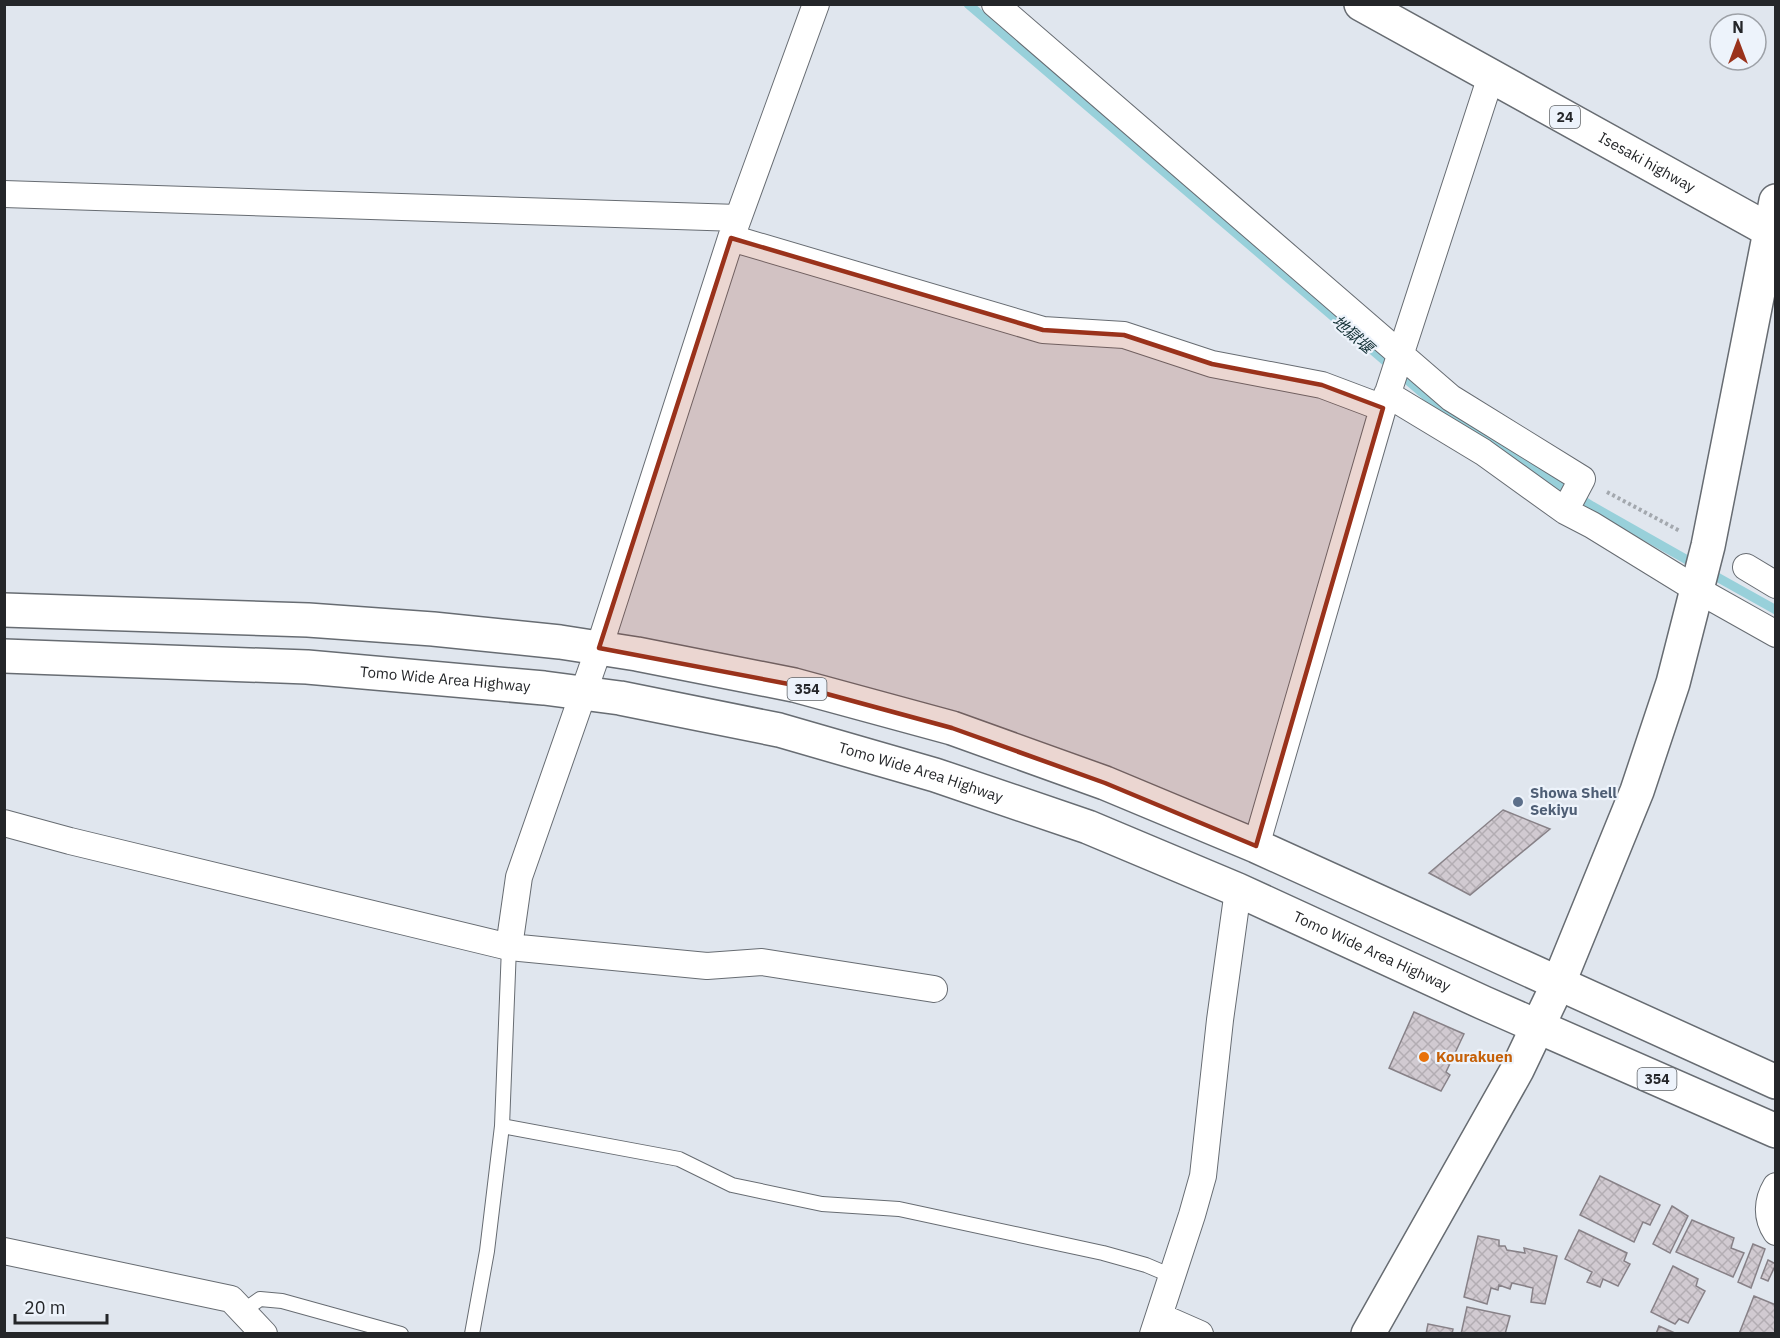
<svg xmlns="http://www.w3.org/2000/svg" width="1780" height="1338" viewBox="0 0 1780 1338" font-family="'IBM Plex Sans','Noto Sans JP',sans-serif">
<style>
.lines{fill:none;stroke-linecap:round;stroke-linejoin:round}
.stream{stroke:#98d0da;stroke-width:9}
.building{fill:url(#building-cross-hatch);stroke:#878187;stroke-width:1.5}
.lane-casing{stroke:#676c72;stroke-width:16}
.street-casing{stroke:#676c72;stroke-width:28}
.secondary-casing{stroke:#676c72;stroke-width:36}
.primary-casing{stroke:#676c72;stroke-width:36}
.highway-casing{stroke:#676c72;stroke-width:36}
.path{stroke:#a3a8ae;stroke-width:4;stroke-dasharray:3 3;stroke-linecap:butt}
.lane{stroke:#fff;stroke-width:14}
.street{stroke:#fff;stroke-width:26}
.secondary{stroke:#fff;stroke-width:33}
.primary{stroke:#fff;stroke-width:33}
.highway{stroke:#fff;stroke-width:33}
.marked{fill:#9a321b;fill-opacity:0.2;stroke:#9a321b;stroke-width:4.5;stroke-linejoin:round}
.service-dot{fill:#5c6f8a;stroke:#edf3fb;stroke-width:2}
.food-dot{fill:#e8710a;stroke:#edf3fb;stroke-width:2}
.labels{text-anchor:middle;stroke-width:4.5;stroke-linejoin:round;paint-order:stroke}
.shield{fill:#edf3fb;stroke:#606468;stroke-width:1.5}
.shield-label{font-size:14px;font-weight:bold;fill:#242629}
.street-label{font-size:15px;fill:#242629;stroke:#edf3fb}
.service-label{font-size:15px;font-weight:bold;fill:#4e5e75;stroke:#edf3fb;text-anchor:start}
.food-label{font-size:15px;font-weight:bold;fill:#c56008;stroke:#edf3fb;text-anchor:start}
.water-label{font-size:16px;font-style:italic;fill:#122f34;stroke:#edf3fb}
</style>
<defs>
<pattern id="building-cross-hatch" width="8" height="8" patternUnits="userSpaceOnUse" patternTransform="scale(1.5)"><rect width="8" height="8" fill="#d1cad1"/><path d="M0 0l8 8M0 8l8-8" fill="none" stroke="#b3adb3"/></pattern>
</defs>
<rect width="100%" height="100%" fill="#e0e6ee"/>
<g class="lines">
<path class="stream" d="M968,4l479,410 145,92 104,59
M1708,572l68,38"/>
</g>
<path class="building" d="M1503,810l47,19 -80,66 -41,-22z
M1414,1012l50,22 -18,38 4,3 -9,16 -52,-23z
M1600,1176l60,29 -10,20 -7,-3 -9,20 -54,-27z
M1672,1206l16,10 -18,37 -17,-9z
M1692,1220l42,18 -3,10 13,5 -11,24 -57,-25z
M1579,1230l48,23 -3,8 6,3 -12,22 -15,-7 -3,8 -13,-5 5,-10 -27,-13z
M1478,1236l21,4v6h6l2,4 18,3 -1,-5 33,8 -12,48 -14,-2 2,-14 -21,-5 -2,6 -11,-4 -1,5 -7,-2 -4,16 -23,-7z
M1753,1244l12,5 -14,39 -13,-6z
M1768,1260l8,4 -8,17 -7,-3z
M1673,1266l25,13 -2,7 9,5 -17,32 -9,-4 -4,5 -24,-12z
M1754,1296l22,9v29h-37z
M1467,1307l43,9 -5,18h-44z
M1428,1324l25,5 -1,5h-26z
M1659,1326l18,8h-21z"/>
<g class="lines">
<g class="lane-casing">
<path id="lane" d="M502,1126l177,33 53,26 90,19 77,5 204,44 43,12 26,11
M243,1311l17,-12 22,2 119,33
M472,1334l15,-83 15,-125 7,-179"/>
</g>
<g class="street-casing">
<path id="street" d="M995,4l456,394 131,81 -17,32
M4,194l734,24
M731,238l312,92 81,5 88,29 110,21 61,23
M1387,394l96,58 82,59 27,14 104,64 80,45
M1746,567l30,18
M4,823l66,18 439,106 198,19 55,-4 172,27
M1256,846l127,-438 108,-332
M509,947l10,-70 80,-229 132,-410 85,-234
M1776,1186c-9,15 -10,31 0,46
M4,1251l227,48 33,35
M1159,1316l41,18
M1153,1334l39,-119 11,-39 17,-156 18,-130"/>
</g>
<g class="secondary-casing">
<path id="secondary" d="M1368,1334l149,-264 42,-88 78,-191 36,-108 35,-137 68,-345"/>
</g>
<g class="primary-casing">
<g id="primary">
<path id="s1" d="M1361,4l415,230"/>
</g>
</g>
<g class="highway-casing">
<g id="highway">
<path d="M4,610l304,10 125,9 127,13 77,12 157,31 158,43 153,55 151,63 520,236"/>
<path id="s2" d="M4,656l303,11 237,21 76,10 159,32 156,45 153,52 150,63 246,113 292,128"/>
</g>
</g>
<path class="path" d="M1607,492l73,39"/>
<use href="#lane" class="lane"/>
<use href="#street" class="street"/>
<use href="#secondary" class="secondary"/>
<use href="#primary" class="primary"/>
<use href="#highway" class="highway"/>
</g>
<path class="marked" d="M731,238l312,92 81,5 88,29 110,21 61,23 -127,438 -151,-63 -153,-55 -158,-43 -195,-37z"/>
<circle class="service-dot" cx="1518" cy="802" r="6"/>
<circle class="food-dot" cx="1424" cy="1057" r="6"/>
<g class="labels">
<g class="shield">
<rect x="1550" y="106" width="30" height="22" rx="4.5"/>
<rect x="787.5" y="678" width="39" height="22" rx="4.5"/>
<rect x="1637.5" y="1068" width="39" height="22" rx="4.5"/>
</g>
<g class="shield-label">
<text x="1565" y="122">24</text>
<text x="807" y="694">354</text>
<text x="1657" y="1084">354</text>
</g>
<g class="street-label">
<text dy="5" stroke="none"><textPath href="#s1" startOffset="327">Isesaki highway</textPath></text>
<text dy="5" stroke="none"><textPath href="#s2" startOffset="442">Tomo Wide Area Highway</textPath></text>
<text dy="5" stroke="none"><textPath href="#s2" startOffset="928">Tomo Wide Area Highway</textPath></text>
<text dy="5" stroke="none"><textPath href="#s2" startOffset="1414">Tomo Wide Area Highway</textPath></text>
</g>
<g class="service-label">
<text x="1530" y="798">Showa Shell<tspan x="1530" dy="17">Sekiyu</tspan></text>
</g>
<g class="food-label">
<text x="1436" y="1062">Kourakuen</text>
</g>
<g class="water-label">
<text transform="translate(1353 334) rotate(41)" y="6">地獄堰</text>
</g>
</g>
<rect width="1780" height="1338" fill="none" stroke="#242629" stroke-width="12"/>
<g transform="translate(1738 42)"><circle r="28" fill="#edf3fb" stroke="#9da1a7" stroke-width="1.5"/>
<path d="M0-4.5L10 22L0 15L-10 22Z" fill="#9a321b"/>
<text y="-9" font-size="16" font-weight="bold" text-anchor="middle" fill="#242629">N</text>
</g>
<path d="M15 1314v9h92v-9" fill="none" stroke="#242629" stroke-width="3"/>
<text x="24" y="1314" font-size="18" fill="#242629" stroke="#edf3fb" stroke-width="4.5" paint-order="stroke">20 m</text>
</svg>
